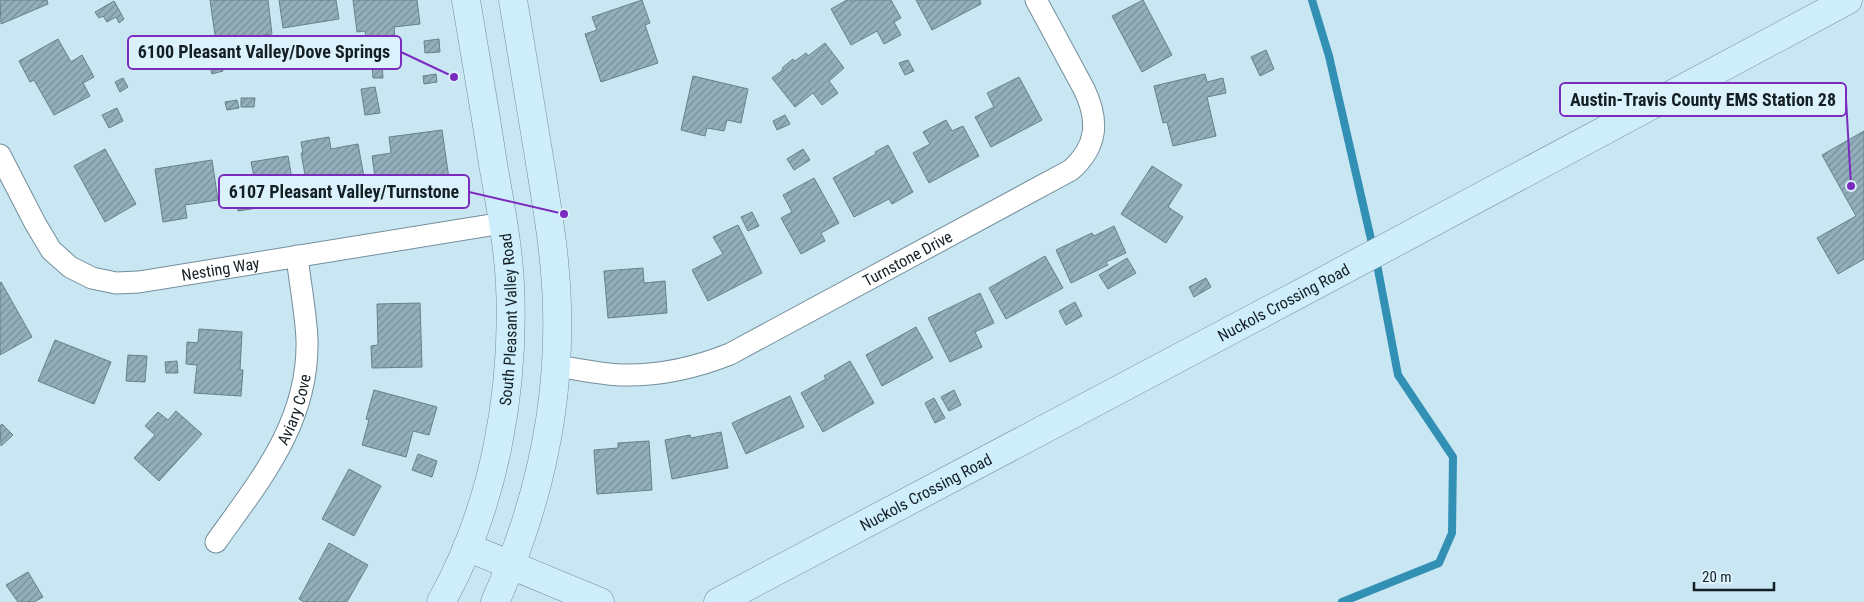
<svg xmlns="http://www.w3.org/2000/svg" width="1864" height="602" viewBox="0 0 1864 602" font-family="'Roboto Condensed',sans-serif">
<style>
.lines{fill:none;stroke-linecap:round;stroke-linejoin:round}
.stream{stroke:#3290b5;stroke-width:8}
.building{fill:url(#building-hatch);stroke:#66808c}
.street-casing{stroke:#748e9b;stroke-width:23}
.secondary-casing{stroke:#748e9b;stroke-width:29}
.street{stroke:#fff;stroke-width:21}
.secondary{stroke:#ceeefc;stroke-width:28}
.labels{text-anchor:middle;stroke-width:4.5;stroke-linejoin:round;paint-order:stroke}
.street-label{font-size:16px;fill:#141f24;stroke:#dbf2fd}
.leader{fill:none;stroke:#7b2cbf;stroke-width:2}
.callout-dot{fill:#7b2cbf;stroke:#dbf2fd;stroke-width:2}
.callout{fill:#dbf2fd;stroke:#7b2cbf;stroke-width:2}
.callout-label{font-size:18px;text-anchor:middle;font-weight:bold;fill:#141f24}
</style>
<defs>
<pattern id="building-hatch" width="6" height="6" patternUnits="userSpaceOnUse" patternTransform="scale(1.25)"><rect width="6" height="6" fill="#93afbc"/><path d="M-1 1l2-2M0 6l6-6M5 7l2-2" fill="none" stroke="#778e99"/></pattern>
</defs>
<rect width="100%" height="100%" fill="#c9e6f3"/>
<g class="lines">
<path class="stream" d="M1312,0l17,56 44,192
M1342,602l97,-39 13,-30 1,-76 -55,-82 -22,-116"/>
</g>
<path class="building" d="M0,0h47l1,4 -47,20z
M210,0h58l4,34 -56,8z
M279,0h57l3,19 -56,9z
M353,0h64l3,24 -26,3 1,12 -28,4 -2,-12 -8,1z
M642,0l8,23 -5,2 13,38 -57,19 -16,-48 12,-4 -5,-13z
M847,0h5v2l3,-2h36l10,18 -7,4 7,13 -17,9 -7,-13 -26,14 -20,-36z
M916,0h64l1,4 -49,26z
M1143,0l29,55 -30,17 -30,-56z
M114,1l10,18 -5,4 -3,-6 -9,5 -4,-6 -4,2 -4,-6z
M58,39l13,23 11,-7 12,22 -11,6 7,13 -36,19 -20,-35 -4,2 -11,-21z
M439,39l1,13 -15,1 -1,-12z
M825,43l19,25 -15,13 9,12 -16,12 -9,-12 -18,14 -23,-29 11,-8 -1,-2 11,-9 2,2 11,-8 2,3z
M1266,50l8,19 -14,7 -9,-19z
M219,55l4,16 -11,3 -4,-16z
M908,60l6,11 -9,4 -6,-12z
M382,65l1,13h-10l-1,-12z
M436,74l1,8 -13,2 -1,-8z
M1205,74l2,8 16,-4 3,15 -19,4 9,39 -43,10 -6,-24 -4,1 -9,-37z
M693,76l55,13 -7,34 -14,-3 -3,11 -17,-3 -2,8 -24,-6z
M1019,77l23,43 -51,27 -16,-30 19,-10 -7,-14z
M123,78l5,9 -8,5 -5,-10z
M375,87l5,26 -15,2 -4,-26z
M241,98h14l-1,9h-13z
M237,100l2,8 -12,2 -2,-8z
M117,108l6,13 -14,7 -7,-13z
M785,115l5,9 -13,6 -4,-9z
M946,120l6,11 11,-5 16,30 -50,27 -16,-30 17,-9 -7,-12z
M442,130l7,49 -53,8 -1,-6 -19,3 -4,-28 19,-3 -2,-16z
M1864,131v128l-26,15 -21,-36 39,-22 -34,-61z
M329,137l2,12 27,-5 8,44 -26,5 1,4 -31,5 -9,-49h2l-2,-11z
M888,145l25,47 -21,12 -3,-5 -35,18 -21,-39 43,-24 -1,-2z
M105,149l31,55 -31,18 -31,-56z
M803,149l7,11 -16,10 -7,-11z
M288,156l8,46 -58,9 -5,-31 21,-3 -3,-15z
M212,160l6,40 -33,5 2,13 -24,4 -8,-53z
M1152,166l30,19 -14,22 15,10 -17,26 -45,-29z
M814,178l25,45 -18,10 4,8 -24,13 -20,-36 11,-6 -9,-17z
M752,212l7,14 -11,5 -7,-14z
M738,225l24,48 -54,28 -16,-31 31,-16 -10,-17z
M1114,226l12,27 -20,9 2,3 -37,18 -15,-33 36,-17 2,3z
M1045,256l18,32 -57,31 -17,-31z
M1127,258l9,15 -28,16 -9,-14z
M643,268l1,15 21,-2 2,32 -59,5 -4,-47z
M1206,278l5,9 -17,10 -5,-10z
M1,282l31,55 -32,18v-72z
M980,293l14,30 -19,9 7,15 -32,15 -22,-44z
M1075,302l7,14 -16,9 -7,-14z
M420,303l2,64 -50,1 -1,-22 7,-1 -1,-41z
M916,327l17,31 -51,28 -16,-31z
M199,329l43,3 -2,38h3l-2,26 -47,-3 3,-28 -11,-1 1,-22 11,1z
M55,340l56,22 -17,42 -56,-23z
M128,355l19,1 -2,26 -19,-1z
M177,361l1,12h-12l-1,-11z
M850,361l24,42 -51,29 -22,-39 25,-14 -2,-3z
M374,390l63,17 -8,28 -16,-4 -7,26 -44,-12 7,-25 -3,-1z
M954,390l7,15 -12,6 -8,-14z
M790,396l14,31 -58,27 -14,-31z
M934,398l11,20 -10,5 -10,-20z
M176,411l26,23 -43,47 -25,-23 21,-23 -10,-9 13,-14 10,8z
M2,424l11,11 -12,11 -1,-20z
M721,432l7,36 -56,11 -7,-39 25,-5 1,3z
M649,441l3,49 -55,4 -3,-44 24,-2v-5z
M418,454l19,7 -5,16 -20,-7z
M349,469l32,17 -27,50 -32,-17z
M329,543l39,22 -21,37h-43l-5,-3z
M28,572l15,25 -9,5h-16l-12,-17z"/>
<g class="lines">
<g class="street-casing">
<g id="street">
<path id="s1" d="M0,155l35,68 16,27 19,17 22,11 24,5 23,-1 364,-59"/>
<path id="s2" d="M556,366c22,3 44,8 65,9 38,1 74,-7 109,-21l341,-184c27,-24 28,-50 13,-81l-48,-89"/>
<path id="s3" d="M216,542c44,-62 93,-120 91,-202 -1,-27 -7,-56 -10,-84"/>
</g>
</g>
<g class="secondary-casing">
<g id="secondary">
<path d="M467,547l133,55"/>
<path id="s4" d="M441,602c53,-94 74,-211 69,-318 -2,-40 -10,-80 -17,-120 -8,-54 -18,-109 -27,-164"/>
<path d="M495,602c42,-93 65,-192 62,-294 -1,-51 -10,-101 -18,-151 -9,-52 -17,-105 -26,-157"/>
<path id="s5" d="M718,602l583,-309 547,-293"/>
</g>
</g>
<use href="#street" class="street"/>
<use href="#secondary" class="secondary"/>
</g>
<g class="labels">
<g class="street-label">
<text dy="6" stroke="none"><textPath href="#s2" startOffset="379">Turnstone Drive</textPath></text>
<text dy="6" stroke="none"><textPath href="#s1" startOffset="288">Nesting Way</textPath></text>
<text dy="6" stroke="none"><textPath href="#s5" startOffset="640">Nuckols Crossing Road</textPath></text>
<text dy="6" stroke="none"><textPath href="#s4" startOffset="294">South Pleasant Valley Road</textPath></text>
<text dy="6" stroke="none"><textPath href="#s3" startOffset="155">Aviary Cove</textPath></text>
<text dy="6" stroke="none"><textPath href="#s5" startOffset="235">Nuckols Crossing Road</textPath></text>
</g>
</g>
<path class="leader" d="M454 77L401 52M1851 186L1846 99M564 214L469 192"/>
<g class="callout-dot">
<circle cx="454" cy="77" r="5"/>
<circle cx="1851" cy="186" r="5"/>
<circle cx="564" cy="214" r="5"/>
</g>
<g class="callout">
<rect x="128" y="36" width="273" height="33" rx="5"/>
<rect x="1560" y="83" width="286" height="33" rx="5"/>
<rect x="219" y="175" width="250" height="33" rx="5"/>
</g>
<g class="callout-label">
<text x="264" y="58">6100 Pleasant Valley/Dove Springs</text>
<text x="1703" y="106">Austin-Travis County EMS Station 28</text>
<text x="344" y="198">6107 Pleasant Valley/Turnstone</text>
</g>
<path d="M1694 582v8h80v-8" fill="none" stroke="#141f24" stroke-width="2.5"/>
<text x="1702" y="582" font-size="15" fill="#141f24" stroke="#dbf2fd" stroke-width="4" paint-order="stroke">20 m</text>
</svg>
